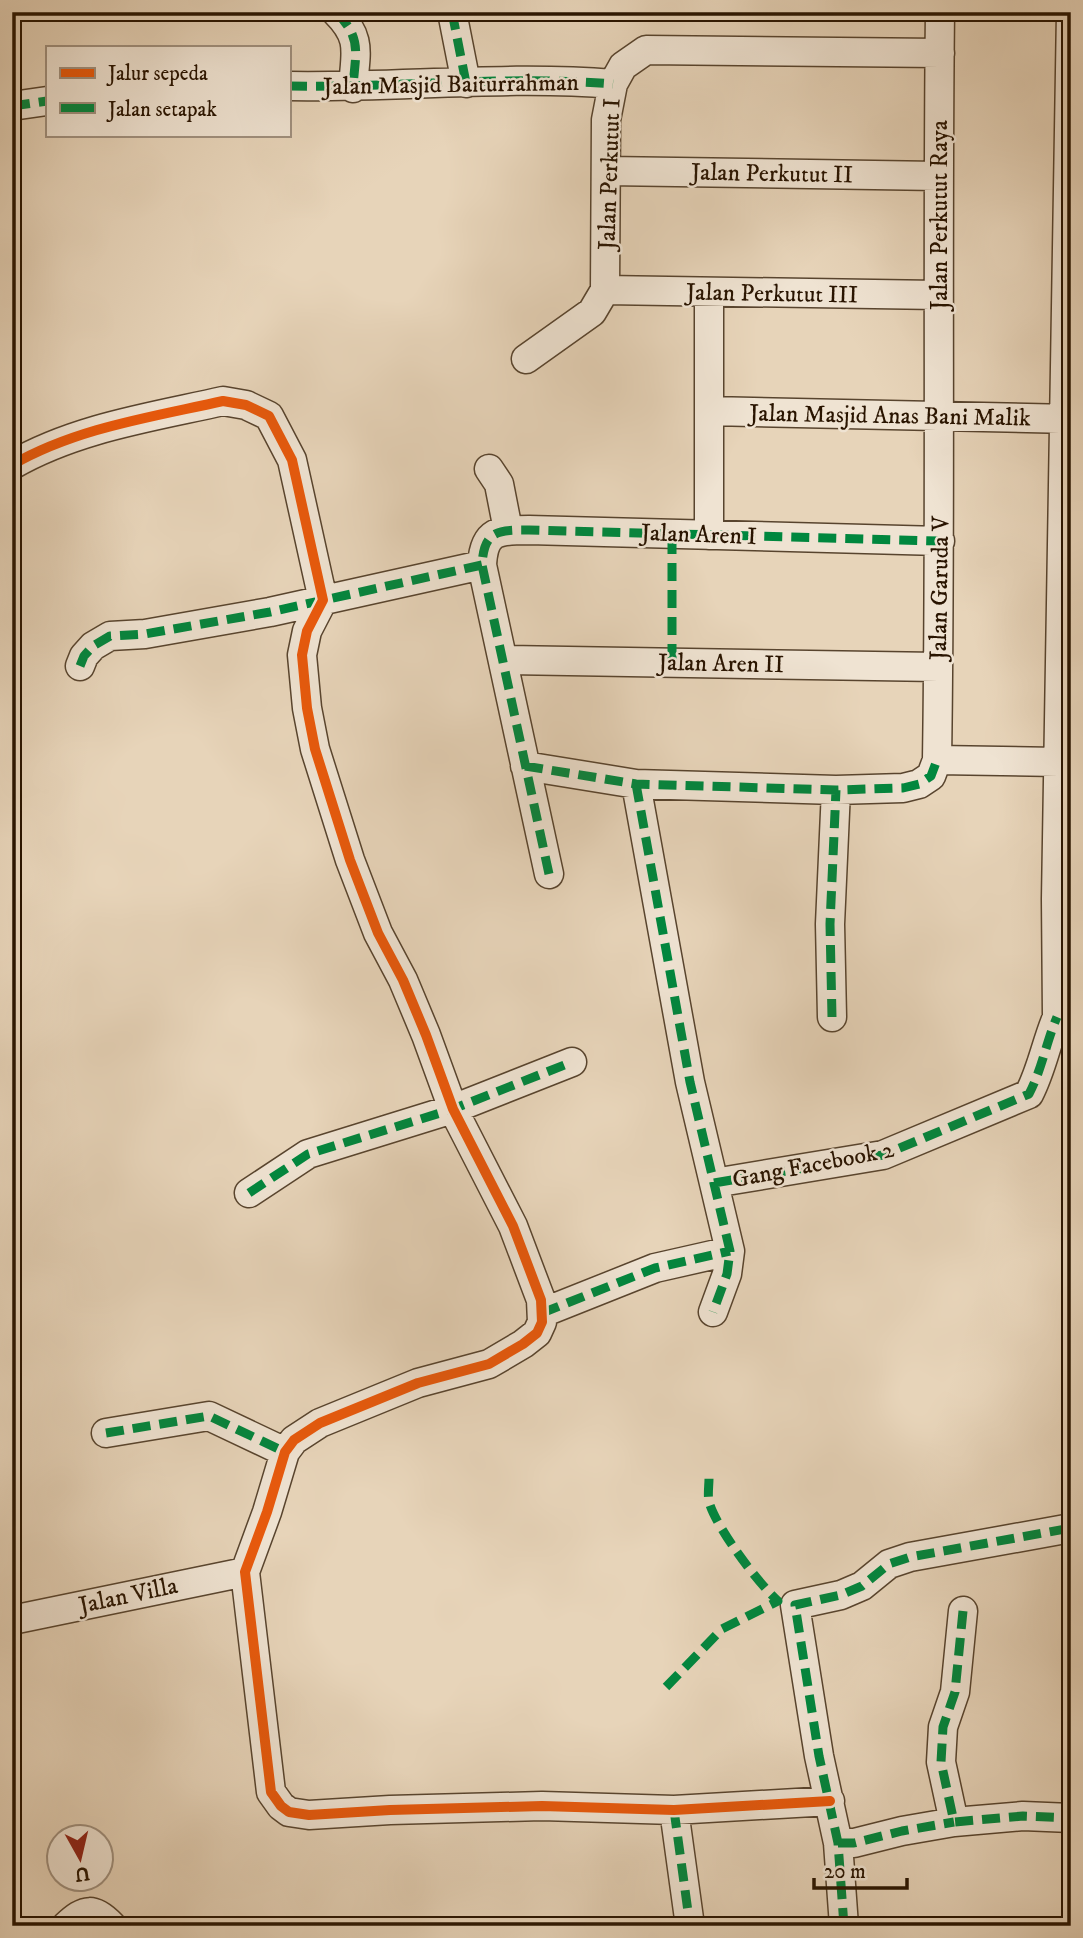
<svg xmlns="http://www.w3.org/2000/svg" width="1083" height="1938" viewBox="0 0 1083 1938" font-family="'IM FELL DW Pica',serif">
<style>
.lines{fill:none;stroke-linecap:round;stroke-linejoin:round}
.street-casing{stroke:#58442e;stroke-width:31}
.street{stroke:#efe3d2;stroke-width:28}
.quiet{stroke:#00873e;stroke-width:9;stroke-dasharray:18 9;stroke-linecap:butt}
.cycleway-casing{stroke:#efe3d2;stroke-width:15}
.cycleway{stroke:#e8590c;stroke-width:10}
.labels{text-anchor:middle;stroke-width:5;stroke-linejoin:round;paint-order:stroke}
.street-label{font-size:24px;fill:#291400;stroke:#efe3d2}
</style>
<rect width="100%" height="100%" fill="#e7d4b9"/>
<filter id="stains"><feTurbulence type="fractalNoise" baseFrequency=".00286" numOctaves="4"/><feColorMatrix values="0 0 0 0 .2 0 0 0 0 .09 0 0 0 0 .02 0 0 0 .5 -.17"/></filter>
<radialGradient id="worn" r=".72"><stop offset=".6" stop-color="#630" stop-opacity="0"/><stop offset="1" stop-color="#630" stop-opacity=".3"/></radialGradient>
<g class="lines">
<g class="street-casing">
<path id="street" d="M336,12c27,27 19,41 17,76
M452,12l14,71
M1071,12l-15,887 1,118 6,8 8,3
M289,86c108,2 216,-11 324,-2
M12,106l35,-5
M607,171l331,5
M605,290l333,5
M709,292v243
M526,359l66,-47 13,-22 1,-170 7,-36 10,-18 23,-16 294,3
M710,411l361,8
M12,465c64,-37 140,-48 211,-64l23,4 23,11 23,44 31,140 -16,31 -5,24 5,53 8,41 35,111 28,73 25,47 23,55 27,74 60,117 28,74 1,22 -5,11 -14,11 -34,20 -71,19 -98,40 -26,17 -9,12 -18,60 -22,60 26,220 10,14 8,6 20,3 81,-5 152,-4 132,4 156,-9
M489,469l10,15 9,46
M503,660l435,7
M80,666l4,-10 9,-10 17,-10 35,-2 125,-22 212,-47
M937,760l121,2
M525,766l111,18 200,6 67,-2 16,-4 12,-8 6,-16c4,-249 0,-498 3,-748
M636,784l54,298 40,169 -3,23 -14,38
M549,874l-67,-309c2,-35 16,-35 47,-35l411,11
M832,1017l-2,-93 6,-134
M714,1183l169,-28 146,-61c13,-25 17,-51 28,-77
M249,1193l59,-39 145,-45 119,-47
M542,1313l113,-45 75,-17
M106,1433l103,-17 76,36
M963,1611l-8,81 -12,35 -2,35 13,60 69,-6 48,2
M12,1620l233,-48
M674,1810l16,116
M838,1843h16l48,-12 52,-9
M66,1926c19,-18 28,-19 46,0
M844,1926l-6,-83 -19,-87 -24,-151 46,-10 21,-9 27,-22 21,-7 161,-29"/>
</g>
<use href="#street" class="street"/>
<path class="quiet" d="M336,12c27,27 19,41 17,76
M452,12l14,71
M289,86c108,2 216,-11 324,-2
M12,106l35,-5
M672,662v-129
M80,666l4,-10 9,-10 17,-10 35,-2 125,-22 212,-47
M525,766l111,18 200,6 67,-2 16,-4 12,-8 6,-16
M636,784l54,298 40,169 -3,23 -14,38
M549,874l-67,-309c2,-35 16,-35 47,-35l411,11
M832,1017l-2,-93 6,-134
M714,1183l169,-28 146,-61c13,-25 17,-51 28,-77
M249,1193l59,-39 145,-45 119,-47
M542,1313l113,-45 75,-17
M106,1433l103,-17 76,36
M963,1611l-8,81 -12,35 -2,35 13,60 69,-6 48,2
M666,1687l56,-58 56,-28c-20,-18 -59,-70 -68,-96 -3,-8 -1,-18 -1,-27
M674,1810l16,116
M838,1843h16l48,-12 52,-9
M844,1926l-6,-83 -19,-87 -24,-151 46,-10 21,-9 27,-22 21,-7 161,-29"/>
<g class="cycleway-casing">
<path id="cycleway" d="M12,465c64,-37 140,-48 211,-64l23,4 23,11 23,44 31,140 -16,31 -5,24 5,53 8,41 35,111 28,73 25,47 23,55 27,74 60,117 28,74 1,22 -5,11 -14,11 -34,20 -71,19 -98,40 -26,17 -9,12 -18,60 -22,60 26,220 10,14 8,6 20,3 81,-5 152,-4 132,4 156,-9"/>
</g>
<use href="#cycleway" class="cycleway"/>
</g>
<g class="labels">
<g class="street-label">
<text transform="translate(451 84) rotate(-1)" y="8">Jalan Masjid Baiturrahman</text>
<text transform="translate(772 173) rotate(1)" y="8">Jalan Perkutut II</text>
<text transform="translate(609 174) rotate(-88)" y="8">Jalan Perkutut I</text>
<text transform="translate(939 215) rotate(-90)" y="8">Jalan Perkutut Raya</text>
<text transform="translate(772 293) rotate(1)" y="8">Jalan Perkutut III</text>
<text transform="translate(890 415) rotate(1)" y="8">Jalan Masjid Anas Bani Malik</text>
<text transform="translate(699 534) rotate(2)" y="8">Jalan Aren I</text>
<text transform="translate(939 588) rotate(-89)" y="8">Jalan Garuda V</text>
<text transform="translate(721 663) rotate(1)" y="8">Jalan Aren II</text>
<text transform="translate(813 1164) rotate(-11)" y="8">Gang Facebook 2</text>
<text transform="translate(128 1595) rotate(-12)" y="8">Jalan Villa</text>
</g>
</g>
<rect width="1083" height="1938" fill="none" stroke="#e7d4b9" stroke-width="42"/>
<rect x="14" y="14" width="1055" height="1910" fill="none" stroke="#291400" stroke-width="3.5"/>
<rect x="21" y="21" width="1041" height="1896" fill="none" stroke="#291400" stroke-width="2"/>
<rect x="46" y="46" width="245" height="91" fill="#efe3d2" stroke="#a0907e" stroke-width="2"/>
<rect x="60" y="68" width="35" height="10" fill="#e8590c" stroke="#a0907e" stroke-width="2"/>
<text x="108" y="80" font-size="21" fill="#291400">Jalur sepeda</text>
<rect x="60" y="103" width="35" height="10" fill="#00873e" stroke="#a0907e" stroke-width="2"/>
<text x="108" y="116" font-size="21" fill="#291400">Jalan setapak</text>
<g transform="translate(80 1858) rotate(172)"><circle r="33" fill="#efe3d2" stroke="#a0907e" stroke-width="2"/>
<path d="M0-5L12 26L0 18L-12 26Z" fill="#8f2418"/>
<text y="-10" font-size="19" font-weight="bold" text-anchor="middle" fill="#291400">U</text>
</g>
<path d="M814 1878v10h93v-10" fill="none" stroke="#291400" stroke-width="3.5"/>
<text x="824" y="1878" font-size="21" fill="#291400" stroke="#efe3d2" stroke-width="5" paint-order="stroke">20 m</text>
<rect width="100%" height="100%" filter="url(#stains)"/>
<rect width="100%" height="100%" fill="url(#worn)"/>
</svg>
